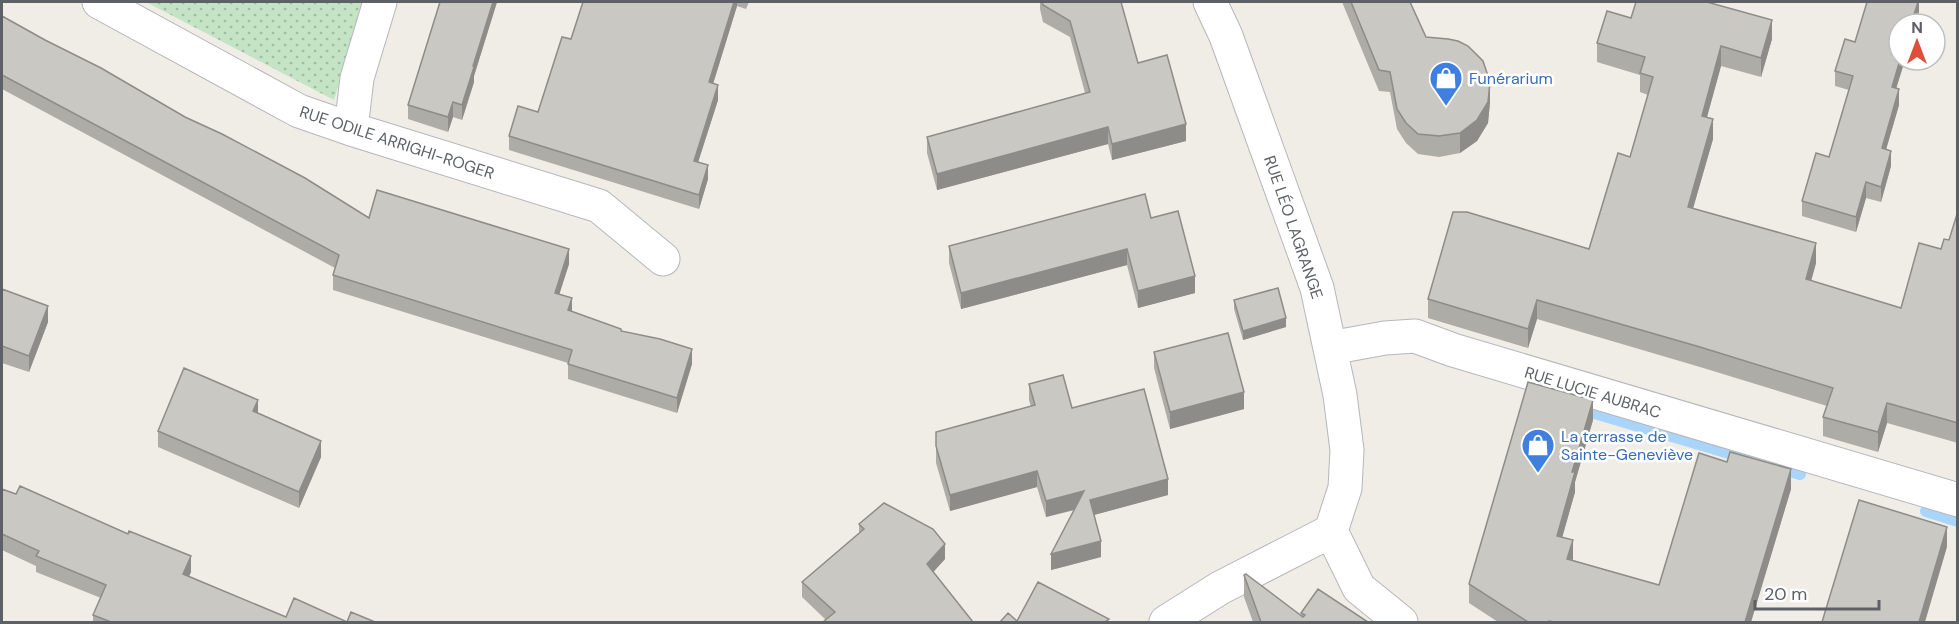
<svg xmlns="http://www.w3.org/2000/svg" width="1959" height="624" viewBox="0 0 1959 624" font-family="'DM Sans',sans-serif">
<style>
.grass{fill:url(#grass-dots)}
.lines{fill:none;stroke-linecap:round;stroke-linejoin:round}
.stream{stroke:#aad5fa;stroke-width:12}
.minor-casing{stroke:#b6b7bb;stroke-width:35}
.minor{stroke:#fff;stroke-width:33}
.wall{fill:#aeaca7}
.shaded-wall{fill:#8d8c88}
.building{fill:#cac8c2;stroke:#8d8c88;stroke-width:1.5}
.labels{text-anchor:middle;stroke-width:5;stroke-linejoin:round;paint-order:stroke}
.shop-label{font-size:16px;fill:#366cbe;stroke:#fff;text-anchor:start}
.street-label{font-size:16px;fill:#5d6065;stroke:#fff}
</style>
<defs>
<pattern id="grass-dots" width="8" height="8" patternUnits="userSpaceOnUse" patternTransform="scale(1.5)"><rect width="8" height="8" fill="#c4e4c5"/><path d="M2 2h.1M6 6h.1" fill="none" stroke="#a2bca4" stroke-width="1.8" stroke-linecap="round"/></pattern>
</defs>
<rect width="100%" height="100%" fill="#efede6"/>
<path class="grass" d="M146,2h218l-30,98z"/>
<g class="lines">
<path class="stream" d="M1578,408l168,50
M1777,467l23,7
M1926,511l32,10"/>
<g class="minor-casing">
<path id="minor" d="M99,2l200,109 52,18 248,77 64,53
M1210,2l16,34 91,252 23,107 7,55 -2,38 -14,43
M351,129l6,-51 23,-76
M1330,348l55,-10 30,-2 38,14 505,150
M1331,531l28,57 42,34
M1166,622l54,-34 111,-57"/>
</g>
<use href="#minor" class="minor"/>
</g>
<path class="wall" d="M440,2h57l-23,74v6l-12,38 -9,-3 -5,15 -40,-13v-14z
M583,2h166l-3,7 -9,-3 -24,78 5,16 -20,62 10,17 -9,30 -190,-59v-14l29,-24 33,-73z
M1040,2h81l17,61 48,78 -74,19 -4,-16 -171,46 -10,-37v-16l158,-44 -15,-56 -27,-15 -3,-13z
M1342,2h68l16,35 64,65 -2,21 -11,18 -17,12 -21,4 -21,-3 -12,-11 -9,-14 -7,-37 -11,-1z
M1919,2v10l-20,48h6l-9,28 3,17 -13,45 5,16 -10,36 -15,-4 -10,34 -54,-16v-15l27,-44 20,-67 -14,-4v-15l20,-29z
M2,16l367,202 200,46 -10,30 13,18 49,19 71,33 -15,49 -109,-34v-16l-235,-73v-15l2,-7 -333,-179z
M1631,18l141,21 -11,38 -40,-11 -14,51 6,22 -20,69 123,55 -5,18 90,27 48,-68 9,-29v232l-71,-20 -9,29 -55,-16v-19l4,-11 -127,-39 -163,-48 -9,29 -100,-30v-19l161,-50 41,-92 18,-62 -8,-3v-17l-43,-13v-19z
M1151,218l44,75 -57,15 -11,-43 -166,44 -12,-46v-17z
M2,289l46,33 -19,50 -27,-9z
M1234,300l52,27 -43,13 -9,-31z
M1154,352l90,57 -74,20 -16,-61z
M1029,384l43,24 96,87 -74,20 7,42 -50,13 24,-60 -29,7 -9,-30 -87,24 -14,-48v-31l95,-25 -2,-7z
M1593,420l-18,62v10l-13,45 11,23 86,25 132,-96 -40,133h-253l-29,-19v-19z
M158,431l163,26 -22,51 -141,-61z
M2,489l189,83 -2,4 97,41 61,5h28h-282v-7l8,-17 -65,-26v-6l-34,-16z
M859,524l86,35 -12,13 -107,48 -24,-23v-15l57,-49z
M1244,575l57,41v-3l67,9h-115l-9,-25z"/>
<path class="shaded-wall" d="M493,2h4l-23,74v6l-12,38v-15l11,-39z
M734,2h3v4l-28,91v-15z
M1918,2h1v10l-4,12h-4z
M1772,20v19l-11,38v-19z
M1721,46v20l-19,69v-19z
M1900,60h5l-13,42v-15z
M1490,82v20l-2,21 -11,18 -17,12v-20z
M718,85v15l-24,75v-14z
M1899,89v16l-17,58v-15z
M453,102v15l-5,15v-15z
M1713,119v20l-25,87v-19z
M1186,124v17l-74,19v-16z
M1108,127v17l-171,46v-16z
M1891,151v15l-10,36v-15z
M708,165v14l-9,30v-14z
M1866,182v16l-10,34v-15z
M1816,243v20l-10,36v-20z
M569,249v15l-14,44v-15z
M1127,249v16l-166,44v-16z
M1195,276v17l-57,15v-17z
M572,298v15l-4,-3z
M1537,300v19l-9,29v-19z
M48,306v16l-19,50v-16z
M1286,318v9l-43,13v-9z
M692,349v15l-15,49v-15z
M1244,392v17l-74,20v-17z
M258,400v16l-5,-5z
M1593,400v20l-18,62v10l-18,64v-20l15,-64z
M1887,403v20l-9,29v-20z
M321,441v16l-22,51v-16z
M1791,469v20l-40,133h-6z
M1037,471v16l-87,24v-16z
M1168,479v16l-78,21v-16z
M1084,491v16l-38,10v-16z
M1947,527v20l-22,75h-6z
M1573,540v20l-6,-1z
M1101,541v16l-50,13v-16z
M945,544v15l-18,20v-15z
M191,556v16l-8,17v-15z"/>
<path class="building" d="M440,2h53l-20,64 1,1 -12,38 -9,-3 -5,15 -40,-12z
M583,2h151l-25,80 9,3 -24,76 14,4 -9,30 -190,-59 9,-30 20,6 24,-75 9,2z
M1042,2h79l17,61 29,-8 19,69 -74,20 -4,-17 -171,47 -10,-37 163,-45 -20,-71 -27,-16z
M1351,2h59l16,35 22,2 10,2 10,5 15,15 7,21 -2,20 -11,18 -17,13 -21,3 -21,-2 -12,-11 -9,-14 -7,-37 -11,-2z
M1636,2h71l65,18 -11,38 -40,-12 -19,70 11,3 -25,88 128,36 -10,36 95,29 18,-65 22,6 3,-10 5,1 9,-29v212l-71,-20 -9,29 -55,-15 10,-29 -133,-41 -163,-47 -9,29 -100,-30 25,-87h14l122,37 29,-96 12,4 23,-80 -13,-4 5,-16 -48,-14 10,-32 24,7z
M1867,2h51l-7,22h-12v36h1l-8,27 7,2 -17,59 9,3 -10,36 -15,-5 -10,35 -54,-16 14,-48 13,4 24,-81 -18,-5 10,-32 10,3z
M2,16l43,24 56,28 84,49 37,17 83,44 64,40 8,-28 192,59 -14,44 17,5 -4,12 53,19v2l39,8 32,10 -15,49 -109,-34 4,-14 -239,-75 6,-20 -337,-180z
M1145,194l6,24 27,-7 17,65 -57,15 -11,-42 -166,44 -12,-47z
M1278,288l8,30 -43,13 -9,-31z
M2,289l46,17 -19,50 -27,-10z
M1228,333l16,59 -74,20 -16,-60z
M184,368l74,32 -5,11 68,30 -22,51 -141,-61z
M1063,375l9,33 72,-19 24,90 -78,21 11,41 -50,13 33,-63 -38,10 -9,-30 -87,24 -14,-49v-14l99,-27 -6,-21z
M1528,382l65,18 -21,72h3l-18,64 16,4 -6,19 92,26 40,-132 28,9 3,-10 61,17 -46,153h-190l-6,-1 -1,1h-20l-59,-38z
M20,486l108,48 1,-3 62,25 -8,18 103,43 8,-19 53,24 4,-10 24,10h-264l-18,-7 13,-30 -70,-29 3,-5 -37,-17v-45l14,5z
M1859,500l88,27 -28,95h-97z
M884,503l49,26 12,15 -18,20 46,58h-150l12,-10 -33,-30 62,-53 -5,-5z
M1246,574l57,43 2,-2 -4,-2 17,-24 50,33h-107l-17,-47z
M1038,582l71,37 -4,3h-105l8,-9 9,8z"/>
<defs>
<g id="shop-pin" transform="scale(1.725)"><path d="M0 17L-7.5 6A9.5 9.5 0 1 1 7.5 6Z" fill="#3f7fe0" stroke="#fff"/><path d="M-5-2.5h2.3a2.7 3.5 0 0 1 5.4 0H5L5.5 6h-11ZM-1.5-2.5h3a1.5 2.3 0 0 0-3 0Z" fill="#fff"/></g>
</defs>
<g fill-rule="evenodd">
<use href="#shop-pin" x="1446" y="78"/>
<use href="#shop-pin" x="1538" y="445"/>
</g>
<g class="labels">
<g class="shop-label">
<text x="1469" y="84">Funérarium</text>
<text x="1561" y="442">La terrasse de<tspan x="1561" dy="18">Sainte-Geneviève</tspan></text>
</g>
<g class="street-label">
<text transform="translate(397 142) rotate(18)" y="6">RUE ODILE ARRIGHI-ROGER</text>
<text transform="translate(1294 227) rotate(71)" y="6">RUE LÉO LAGRANGE</text>
<text transform="translate(1593 392) rotate(17)" y="6">RUE LUCIE AUBRAC</text>
</g>
</g>
<rect width="1959" height="624" fill="none" stroke="#5d6065" stroke-width="6"/>
<g transform="translate(1917 42)"><circle r="28" fill="#ffffff" stroke="#bebfc1" stroke-width="1.5"/>
<path d="M0-4.5L10 22L0 15L-10 22Z" fill="#df4d3b"/>
<text y="-9" font-size="16" font-weight="bold" text-anchor="middle" fill="#5d6065">N</text>
</g>
<path d="M1755 600v9h124v-9" fill="none" stroke="#5d6065" stroke-width="3"/>
<text x="1764" y="600" font-size="18" fill="#5d6065" stroke="#ffffff" stroke-width="4.5" paint-order="stroke">20 m</text>
</svg>
